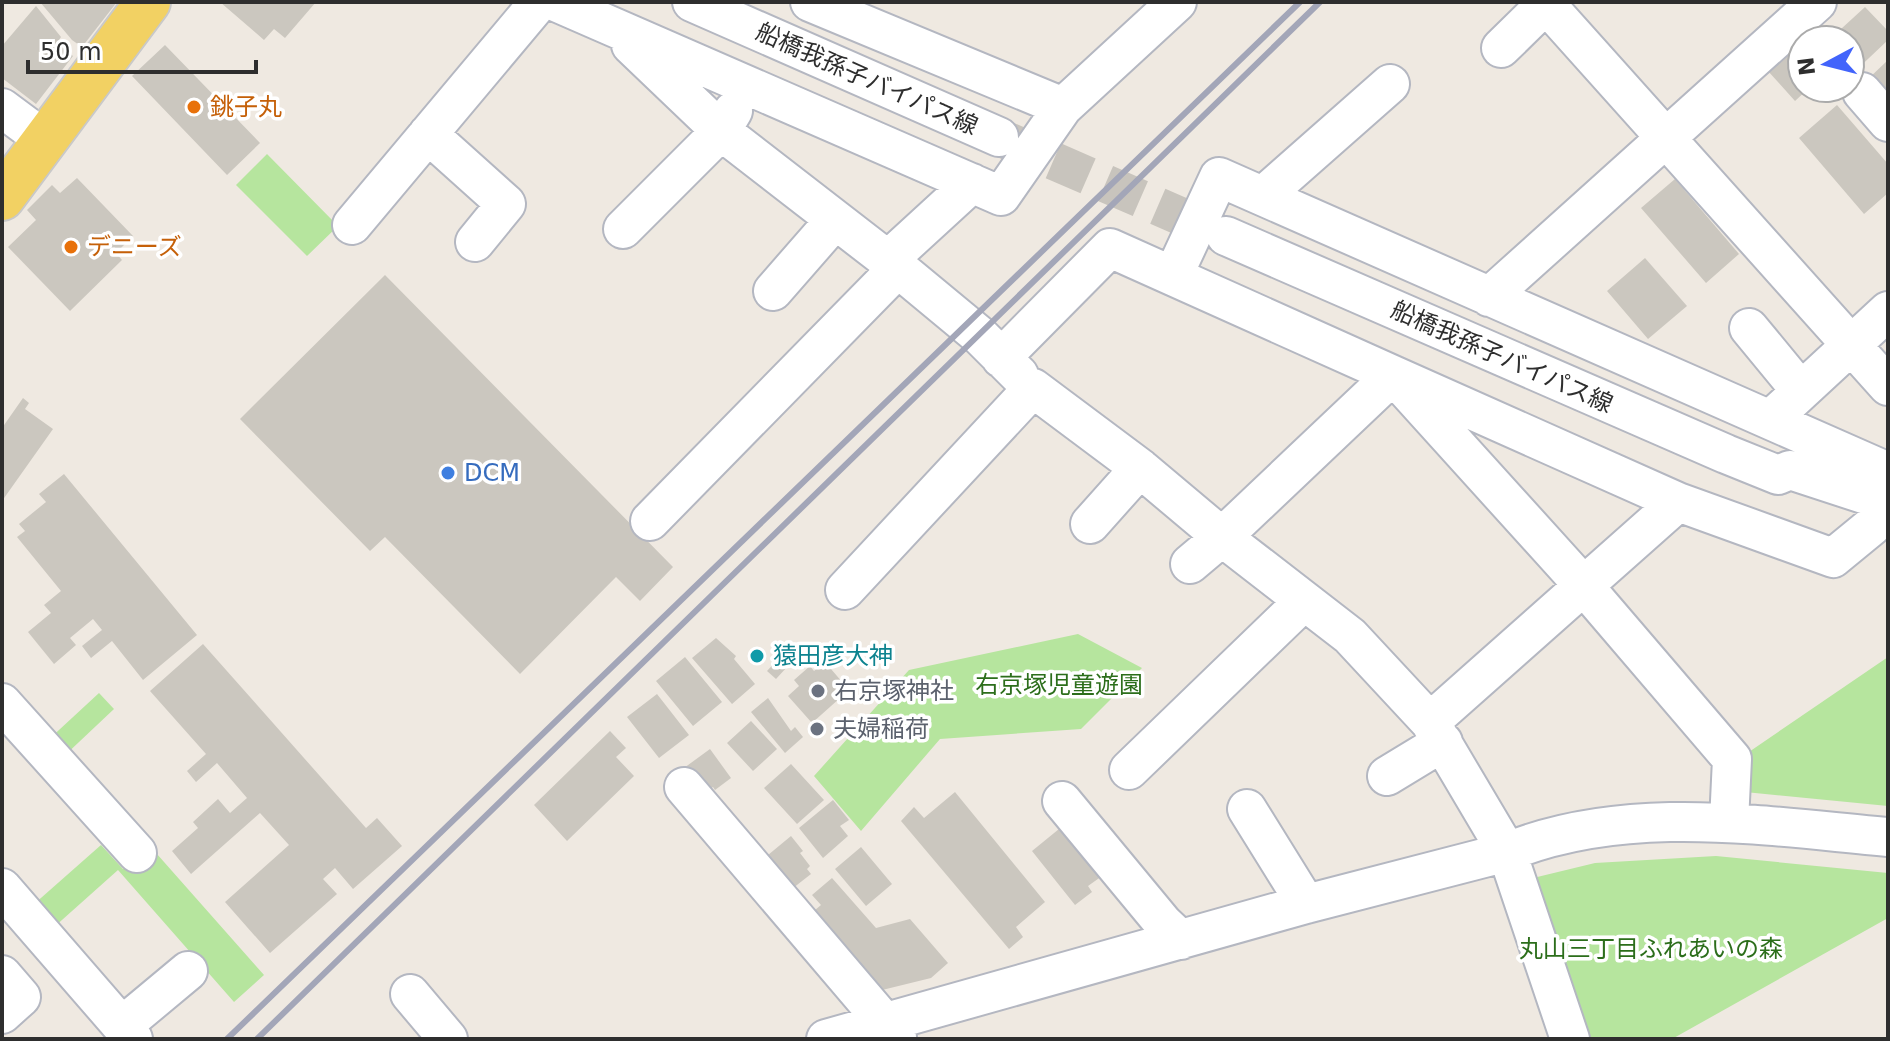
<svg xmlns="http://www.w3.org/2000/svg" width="1890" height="1041" viewBox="0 0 1890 1041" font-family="'DejaVu Sans','Noto Sans JP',sans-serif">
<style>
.green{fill:#b6e59e}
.building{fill:#cbc7bf}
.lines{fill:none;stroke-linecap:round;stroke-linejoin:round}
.minor-tunnel{stroke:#c8c4bd;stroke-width:38;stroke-dasharray:38 19;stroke-linecap:butt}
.minor-casing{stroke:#b4b7c1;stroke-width:42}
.major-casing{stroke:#c9c9c9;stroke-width:48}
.minor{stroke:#fff;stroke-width:38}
.major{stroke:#f2d163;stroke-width:44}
.rail{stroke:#a3a6b8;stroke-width:6}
.food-dot{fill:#e8710a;stroke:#fff;stroke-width:3}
.shop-dot{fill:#3f7fe0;stroke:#fff;stroke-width:3}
.culture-dot{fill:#0f9aa8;stroke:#fff;stroke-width:3}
.worship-dot{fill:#6b7280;stroke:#fff;stroke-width:3}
.labels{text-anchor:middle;stroke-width:7;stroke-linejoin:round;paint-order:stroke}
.street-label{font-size:24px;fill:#2e2e2e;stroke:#fff}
.food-label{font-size:24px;fill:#c56008;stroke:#fff;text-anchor:start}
.shop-label{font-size:24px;fill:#366cbe;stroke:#fff;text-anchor:start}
.culture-label{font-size:24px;fill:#0d838f;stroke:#fff;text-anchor:start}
.park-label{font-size:24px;fill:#2c6e1b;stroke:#fff}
.worship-label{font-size:24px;fill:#5b616d;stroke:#fff;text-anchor:start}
</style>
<rect width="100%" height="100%" fill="#efe9e1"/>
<path class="green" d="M267,154l71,72 -31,30 -71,-71z
M1078,634l64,34 -61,61 -141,10 -79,92 -47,-55 95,-106z
M1888,657v149l-143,-14 -2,-36z
M99,693l15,16 -53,50 -15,-17z
M101,845l22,24 26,-24 115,130 -30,27 -116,-132 -65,58 -20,-23z
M1716,856l172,17v45l-216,121h-94l-49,-160 66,-16z"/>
<path class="building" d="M40,2h77l-35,45 -10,-7z
M220,2h96l-31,36 -11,-9 -10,11z
M36,6l25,31 -4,6 16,13 -37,48 -34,-26v-32z
M1865,7l23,24v9l-38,36v-36h-21z
M1810,32l7,8h-15v48h7l-14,13 -27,-30z
M165,45l95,98 -33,32 -95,-99z
M1888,60v43l-21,-23z
M1837,105l51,59v29l-24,21 -65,-76z
M77,178l56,58 -17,17 6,7 -52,51 -62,-64 28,-27 -9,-10 25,-25 8,8z
M1675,179l64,75 -33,29 -65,-75z
M1645,258l42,48 -39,33 -41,-48z
M385,275l288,292 -33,34 -24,-24 -96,97 -135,-137 -15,14 -130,-132z
M23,398l6,5 -4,6 28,20 -51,72v-73z
M64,474l133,161 -54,45 -31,-39 -21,17 -9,-12 20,-16 -9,-11 -23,19 6,7 -22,19 -26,-32 23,-19 -7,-8 17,-14 -44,-54 8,-6 -6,-7 27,-22 -7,-8z
M716,638l20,18 -2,3 21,25 -23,20 -40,-46z
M203,644l163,184 11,-10 25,28 -49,43 -18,-21 -12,11 14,15 -67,59 -45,-51 64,-57 -29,-32 -69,61 -19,-23 26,-23 -5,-6 25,-23 12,14 17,-15 -30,-35 -21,19 -9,-11 19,-17 -56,-63z
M685,657l37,45 -29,24 -37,-45z
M779,658l8,9 -11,12 -9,-8z
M825,662l24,28 -37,33 -24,-27 11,-10 -5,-6 16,-14 4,5z
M657,694l32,41 -30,23 -32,-41z
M768,698l23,33 4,-4 8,10 -18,16 -34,-41z
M751,721l26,28 -24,22 -26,-28z
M610,731l16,17 -10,9 18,19 -67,65 -33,-36z
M710,749l21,29 -16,12 -2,-3 -10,7 -19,-26z
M791,764l33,36 -27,24 -33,-36z
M955,792l90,110 -29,25 7,10 -14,12 -108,-128 13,-14 10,11z
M833,800l16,20 -9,6 8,10 -25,22 -24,-30z
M1059,829l9,11 4,-2 30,38 -14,10 4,6 -17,13 -43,-54z
M791,836l12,15 -3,2 10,13 -3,3 4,5 -23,18 -26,-32z
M861,847l31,37 -26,22 -31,-37z
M832,878l44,50 34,-9 38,44 -17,15 -57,14 -66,-76 13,-11 -9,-10z"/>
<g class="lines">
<path class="minor-tunnel" d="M1001,138l225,98"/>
<g class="minor-casing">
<path id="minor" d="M556,2l445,194 62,-89 114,-105
M692,2l307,135
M810,2l253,105
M1544,2l344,384
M631,45l90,86 177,137 82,68 39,39
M1501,48l45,-44
M1862,92l26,30
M2,108l43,32
M428,134l78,70 -31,38
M1263,196l127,-112
M352,225l187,-223
M623,229l98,-98 12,-20
M1226,236l500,218 52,21 12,-5 98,32
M888,260l84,-77
M1173,276l46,-99 669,295
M773,291l62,-71
M1489,297l328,-295
M1749,328l52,63
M1001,358l109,-110 283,127 190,210 149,174 -3,63
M1770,420l118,-109
M1678,502l155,56 39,-32
M650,521l248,-253
M1090,524l50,-56
M1190,564l32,-27 171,-162 285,127 -248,220
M845,590l188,-202 107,80 82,69 128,99 80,86 77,130 63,187
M2,703l135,150
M1129,770l175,-169
M1387,776l56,-34
M684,787l213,250
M1062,801l101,122 18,17
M1247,809l59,95
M2,888l131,151
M2,975l19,22 -19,17
M410,994l38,45
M122,1026l66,-55
M826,1039l480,-135 201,-52c121,-49 256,-26 381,-15"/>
</g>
<g class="major-casing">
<path id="major" d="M2,198l146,-196"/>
</g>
<use href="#minor" class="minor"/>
<use href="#major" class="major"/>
<path class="rail" d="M227,1039l1073,-1037
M257,1039l1063,-1037"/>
</g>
<g class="food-dot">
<circle cx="194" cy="107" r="8"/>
<circle cx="71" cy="247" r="8"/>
</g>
<circle class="shop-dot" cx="448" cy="473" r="8"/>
<circle class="culture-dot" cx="757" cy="656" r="8"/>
<g class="worship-dot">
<circle cx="818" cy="691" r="8"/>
<circle cx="817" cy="729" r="8"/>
</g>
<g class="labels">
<g class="street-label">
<text transform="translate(867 79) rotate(24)" y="8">船橋我孫子バイパス線</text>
<text transform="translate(1502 357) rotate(24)" y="8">船橋我孫子バイパス線</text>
</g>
<g class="food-label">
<text x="210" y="115">銚子丸</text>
<text x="87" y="255">デニーズ</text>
</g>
<g class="shop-label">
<text x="464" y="481">DCM</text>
</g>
<g class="culture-label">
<text x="773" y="664">猿田彦大神</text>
</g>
<g class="park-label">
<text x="1059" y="693">右京塚児童遊園</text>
<text x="1651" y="957">丸山三丁目ふれあいの森</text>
</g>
<g class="worship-label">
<text x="834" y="699">右京塚神社</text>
<text x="833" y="737">夫婦稲荷</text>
</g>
</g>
<rect width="1890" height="1041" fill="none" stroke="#2e2e2e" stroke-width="8"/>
<g transform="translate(1826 64) rotate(263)"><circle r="38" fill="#ffffff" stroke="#ababab" stroke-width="2"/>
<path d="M0-6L14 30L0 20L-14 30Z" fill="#4264fb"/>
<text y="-12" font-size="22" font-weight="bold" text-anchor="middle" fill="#2e2e2e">N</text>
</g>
<path d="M28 60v12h228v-12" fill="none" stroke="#2e2e2e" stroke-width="4"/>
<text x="40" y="60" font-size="24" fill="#2e2e2e" stroke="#ffffff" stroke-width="6" paint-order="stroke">50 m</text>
</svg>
